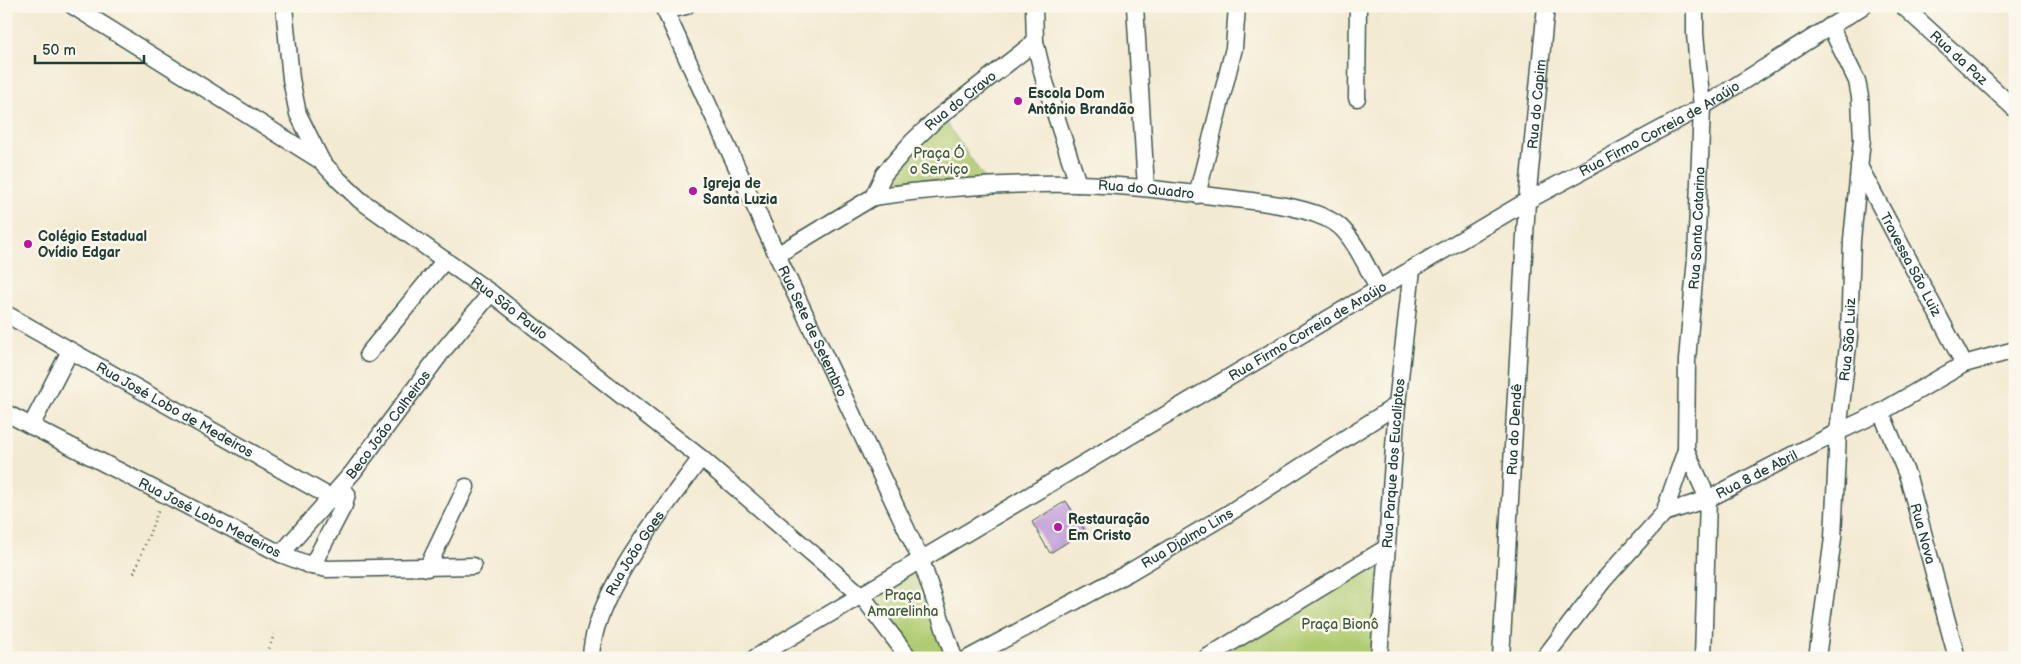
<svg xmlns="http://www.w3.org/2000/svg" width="2021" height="664" viewBox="0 0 2021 664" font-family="'Balsamiq Sans',sans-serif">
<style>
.green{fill:#b0cc72;stroke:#688453}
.building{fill:#ba94d6}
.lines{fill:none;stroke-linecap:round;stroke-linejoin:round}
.minor-casing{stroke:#3f574c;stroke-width:19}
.path{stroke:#3f574c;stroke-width:2.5;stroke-dasharray:1 4;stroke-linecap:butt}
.minor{stroke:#fff;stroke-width:16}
.poi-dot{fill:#b5179e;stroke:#fbf7ec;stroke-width:2}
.labels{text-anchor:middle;stroke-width:5;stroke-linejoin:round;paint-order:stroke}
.street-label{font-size:14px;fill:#1f3d34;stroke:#fbf7ec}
.poi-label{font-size:14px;font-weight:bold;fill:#1f3d34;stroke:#fbf7ec;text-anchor:start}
.park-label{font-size:14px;fill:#3c5a40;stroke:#fbf7ec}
</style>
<rect width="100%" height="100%" fill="#fbf7ec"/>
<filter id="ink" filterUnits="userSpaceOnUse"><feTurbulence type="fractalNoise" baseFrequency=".02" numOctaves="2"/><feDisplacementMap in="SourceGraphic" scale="10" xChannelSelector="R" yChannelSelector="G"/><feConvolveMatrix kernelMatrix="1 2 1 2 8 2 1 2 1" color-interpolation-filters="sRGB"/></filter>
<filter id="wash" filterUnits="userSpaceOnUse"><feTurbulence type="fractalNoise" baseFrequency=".0096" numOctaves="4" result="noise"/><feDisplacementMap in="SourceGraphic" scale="20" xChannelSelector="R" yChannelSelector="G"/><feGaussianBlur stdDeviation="1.12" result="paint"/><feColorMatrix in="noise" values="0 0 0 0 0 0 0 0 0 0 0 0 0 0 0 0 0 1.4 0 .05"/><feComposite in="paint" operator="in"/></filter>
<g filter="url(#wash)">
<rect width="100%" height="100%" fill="#f3ead2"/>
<path class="green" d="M944,120l43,62 -107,11 3,-14z
M1379,561l-8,97h-155z
M916,568l30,90h-32l-46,-61z"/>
<g id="blocks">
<path class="building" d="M1066,501l19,30 -35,22 -18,-31z"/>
</g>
</g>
<g filter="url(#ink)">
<use href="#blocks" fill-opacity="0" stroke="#3f574c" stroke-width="1"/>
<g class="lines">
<g class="minor-casing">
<g id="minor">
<path id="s1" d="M73,6l248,155 18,19 21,20 131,93 210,165 161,138 47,62"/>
<path d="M284,6l7,73 7,35 23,46"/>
<path id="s2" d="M663,6l114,249 144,305 33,98"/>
<path d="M1034,6l1,36 9,37 34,105"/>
<path d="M1135,6l11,182"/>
<path id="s3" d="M1903,6l112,103"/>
<path d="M665,11l21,-5"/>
<path d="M1357,98l1,-92"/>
<path id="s4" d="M1859,166l105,198"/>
<path d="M1197,195l37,-147 3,-42"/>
<path id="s5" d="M873,197c68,-10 136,-14 204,-13 51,1 101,8 151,14 32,4 80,8 107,25 16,9 35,49 43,66"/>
<path id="s6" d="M777,255l96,-58 11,-23 28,-32 23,-22 100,-78"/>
<path id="s7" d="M6,314l338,191"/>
<path d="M368,354l77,-94"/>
<path id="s8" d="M1881,412l27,65 49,181"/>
<path id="s9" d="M6,413l275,141 31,12 15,3 146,-3"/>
<path d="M31,426l39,-75"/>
<path d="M1686,450l22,49 -5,159"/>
<path id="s10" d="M1664,513l22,-63 1,-90 9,-102 6,-151 -7,-73v-28"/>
<path id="s11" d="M281,554l72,-82 88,-119 50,-60"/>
<path d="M312,566l32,-61 3,-11"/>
<path d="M427,568l39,-81"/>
<path id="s12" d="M591,658c1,-62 74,-151 110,-200"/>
<path id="s13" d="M755,658l772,-457 175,-94 161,-101"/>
<path id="s14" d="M969,658l159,-85 98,-58 171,-110"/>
<path d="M1206,658l180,-110"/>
<path id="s15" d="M1379,658l18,-253 15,-136"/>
<path id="s16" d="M1501,658l26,-457 19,-195"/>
<path id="s17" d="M1544,658l59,-77 61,-68 44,-14 130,-67 43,-20 83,-48 51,-14"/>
<path id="s18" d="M1817,658l16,-120 5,-106 11,-95 3,-97 10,-101 -2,-42 -3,-16 -27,-55"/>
</g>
</g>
<path class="path" d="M134,573l25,-64
M266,658l8,-24"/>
<use href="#minor" class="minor"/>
</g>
</g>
<g class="poi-dot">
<circle cx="1018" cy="101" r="5"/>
<circle cx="693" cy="191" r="5"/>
<circle cx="28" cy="244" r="5"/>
<circle cx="1058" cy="527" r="5"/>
</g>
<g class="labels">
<g class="street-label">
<text dy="5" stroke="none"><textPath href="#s3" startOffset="76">Rua da Paz</textPath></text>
<text dy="5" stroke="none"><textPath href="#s6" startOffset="244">Rua do Cravo</textPath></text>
<text dy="5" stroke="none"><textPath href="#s16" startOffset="555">Rua do Capim</textPath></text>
<text dy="5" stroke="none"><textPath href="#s13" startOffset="1048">Rua Firmo Correia de Araújo</textPath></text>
<text dy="5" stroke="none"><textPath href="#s5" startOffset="274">Rua do Quadro</textPath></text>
<text dy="5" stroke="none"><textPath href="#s10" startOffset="289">Rua Santa Catarina</textPath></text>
<text dy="5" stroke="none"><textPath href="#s4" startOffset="111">Travessa São Luiz</textPath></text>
<text dy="5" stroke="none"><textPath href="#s1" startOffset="532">Rua São Paulo</textPath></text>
<text dy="5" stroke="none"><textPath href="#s2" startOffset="358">Rua Sete de Setembro</textPath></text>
<text dy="5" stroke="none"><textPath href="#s13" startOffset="642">Rua Firmo Correia de Araújo</textPath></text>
<text dy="5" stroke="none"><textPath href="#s18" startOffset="320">Rua São Luiz</textPath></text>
<text dy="5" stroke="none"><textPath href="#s7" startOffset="194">Rua José Lobo de Medeiros</textPath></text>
<text dy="5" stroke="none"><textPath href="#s11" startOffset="168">Beco João Calheiros</textPath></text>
<text dy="5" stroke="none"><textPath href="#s16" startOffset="229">Rua do Dendê</textPath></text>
<text dy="5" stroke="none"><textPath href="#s15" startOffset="195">Rua Parque dos Eucaliptos</textPath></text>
<text dy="5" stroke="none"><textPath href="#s17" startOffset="289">Rua 8 de Abril</textPath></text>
<text dy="5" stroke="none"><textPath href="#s9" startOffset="229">Rua José Lobo Medeiros</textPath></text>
<text dy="5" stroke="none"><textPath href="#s8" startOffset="129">Rua Nova</textPath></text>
<text dy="5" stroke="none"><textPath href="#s14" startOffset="249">Rua Djalmo Lins</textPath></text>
<text dy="5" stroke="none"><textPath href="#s12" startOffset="115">Rua João Goes</textPath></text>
</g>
<g class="poi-label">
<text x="1028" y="98">Escola Dom<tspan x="1028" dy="16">Antônio Brandão</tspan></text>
<text x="703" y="188">Igreja de<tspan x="703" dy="16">Santa Luzia</tspan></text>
<text x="38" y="241">Colégio Estadual<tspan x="38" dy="16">Ovídio Edgar</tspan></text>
<text x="1068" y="524">Restauração<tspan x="1068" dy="16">Em Cristo</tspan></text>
</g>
<g class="park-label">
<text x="939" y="158">Praça Ó<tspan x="939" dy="16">o Serviço</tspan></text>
<text x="903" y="600">Praça<tspan x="903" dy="16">Amarelinha</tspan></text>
<text x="1340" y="629">Praça Bionô</text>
</g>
</g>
<rect width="2021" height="664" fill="none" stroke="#fbf7ec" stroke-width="25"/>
<path d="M35 55v8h109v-8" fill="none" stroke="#1f3d34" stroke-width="2.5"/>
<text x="42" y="55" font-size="15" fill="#1f3d34" stroke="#fbf7ec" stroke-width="4" paint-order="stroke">50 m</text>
</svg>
